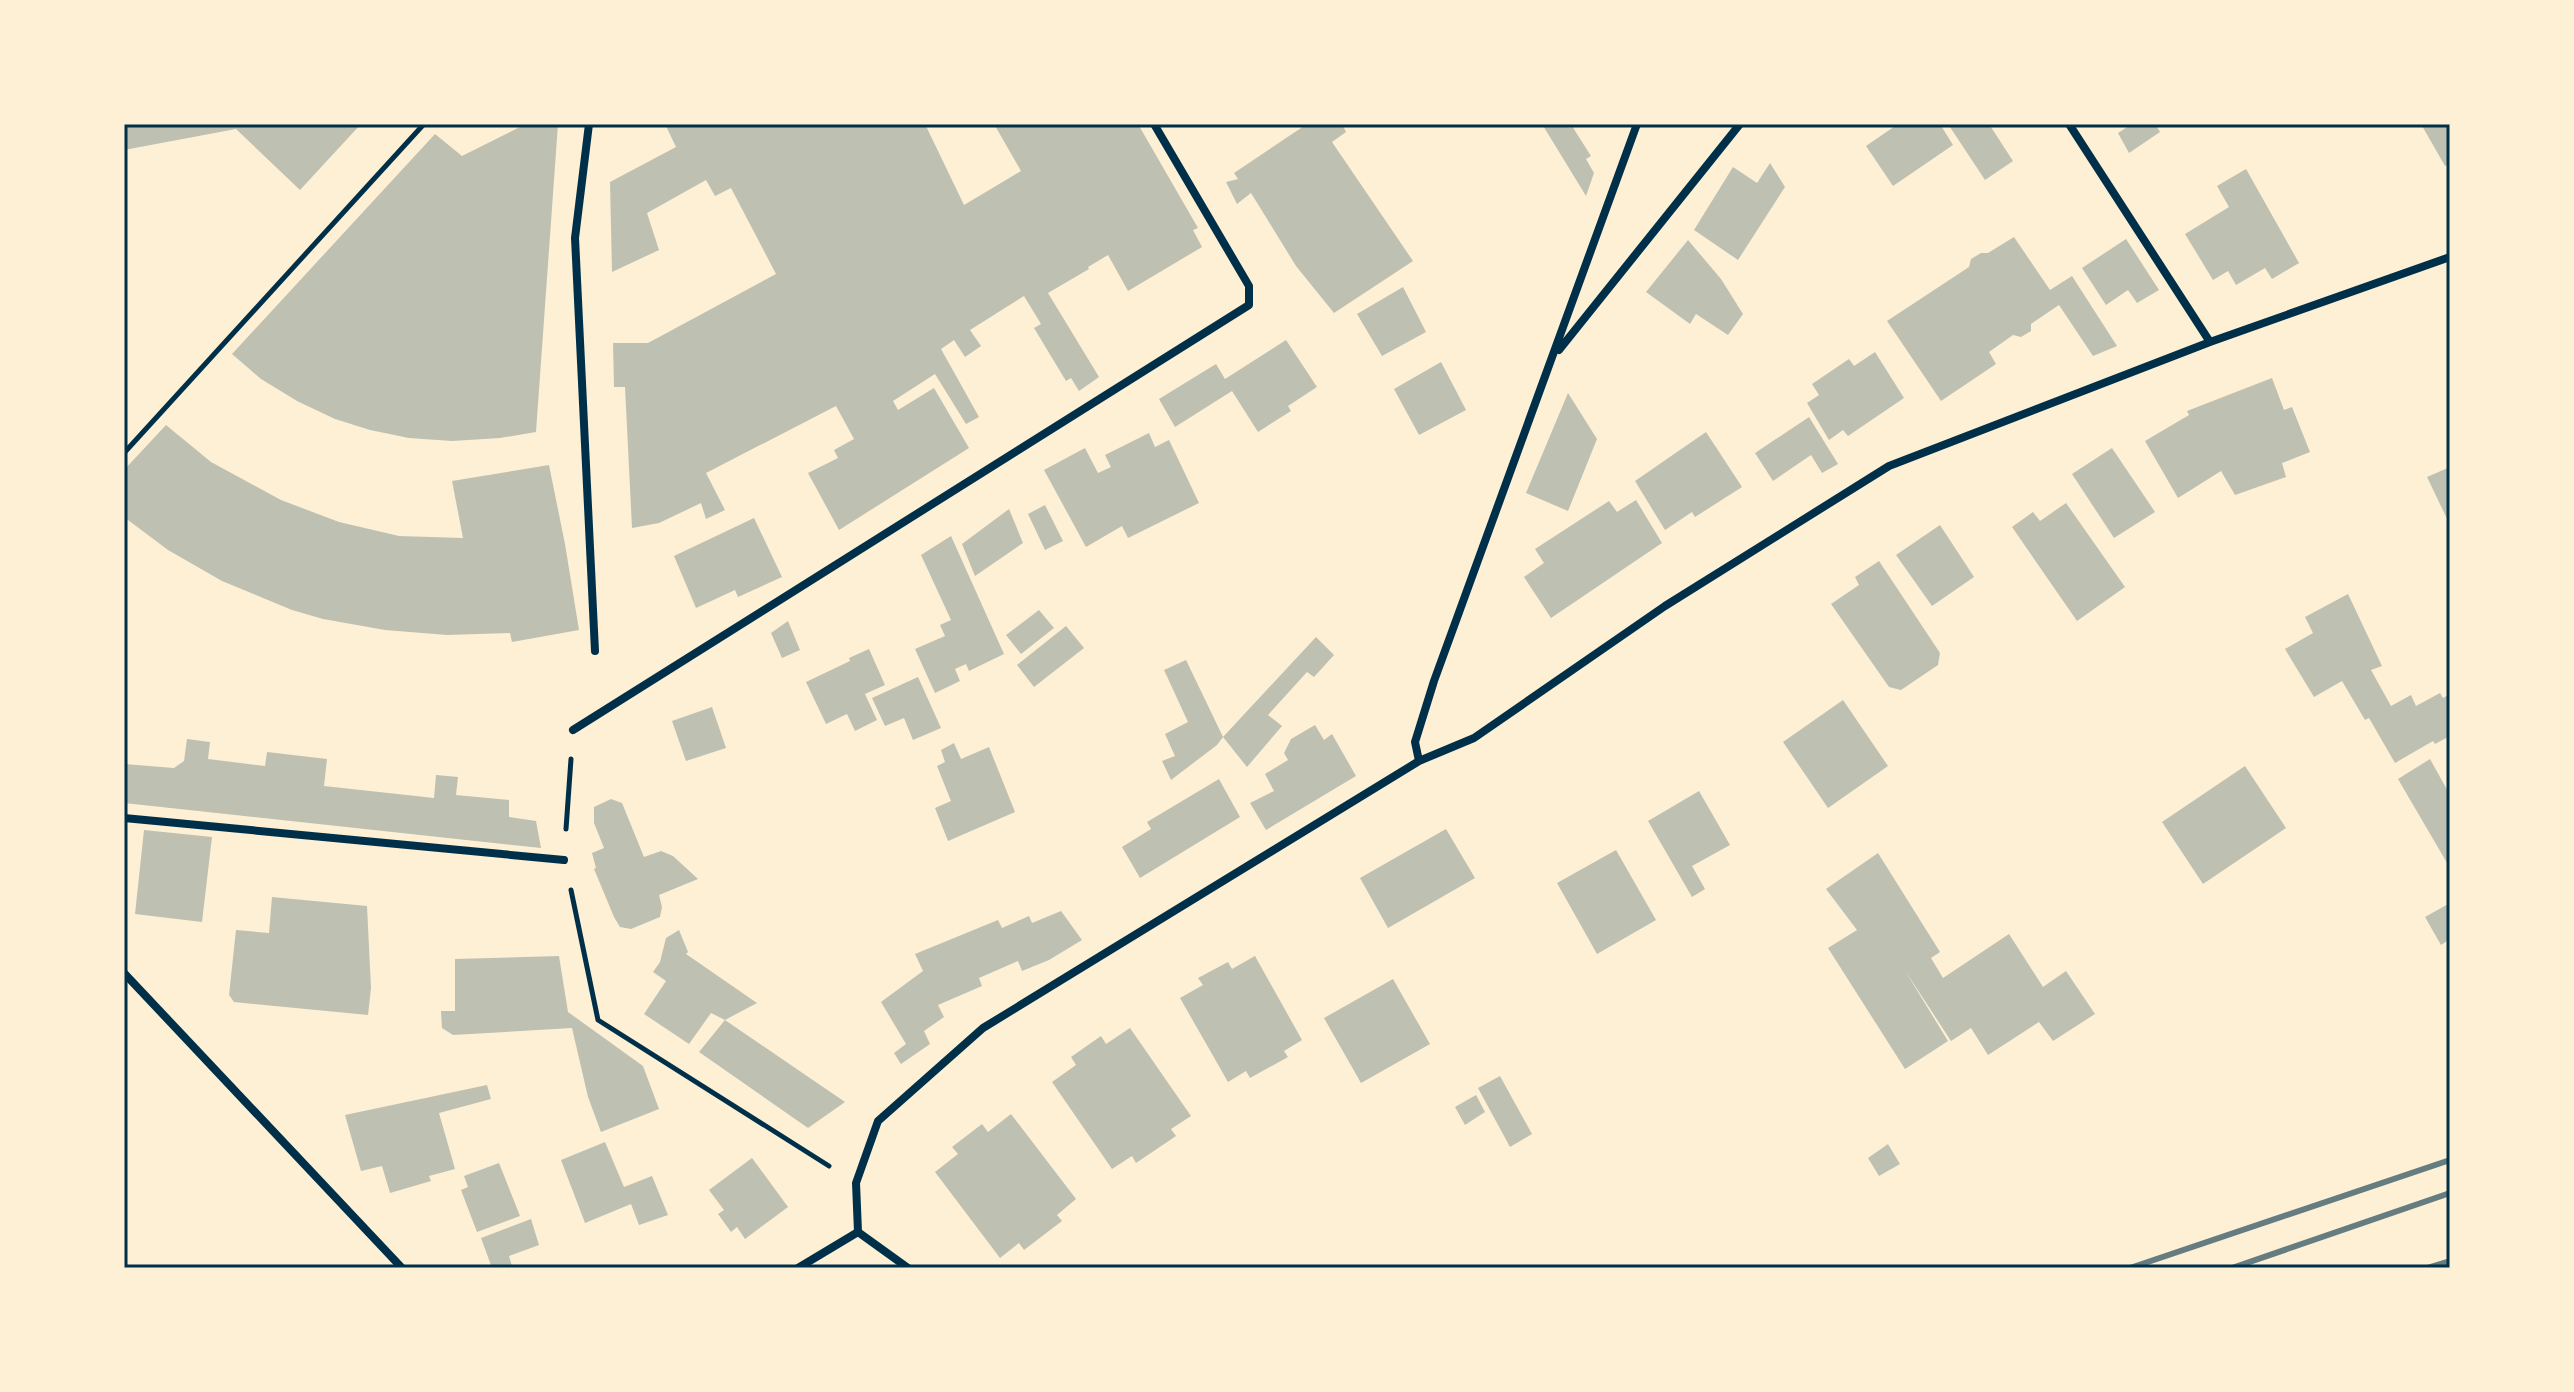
<svg xmlns="http://www.w3.org/2000/svg" width="2574" height="1392" viewBox="0 0 2574 1392" font-family="'Noto Sans',sans-serif">
<style>
.building{fill:#bec0b2}
.lines{fill:none;stroke-linecap:round;stroke-linejoin:round}
.path{stroke:#003049;stroke-width:5}
.minor{stroke:#003049;stroke-width:8}
.rail{stroke:#657d81;stroke-width:6}
.neatline{fill:none;stroke:#003049;stroke-width:3}
</style>
<rect width="100%" height="100%" fill="#fdf0d5"/>
<path class="building" d="M124,124h237l-61,66 -64,-61 -112,21z
M526,124h32l-22,308 -36,6 -48,3 -43,-3 -39,-8 -35,-11 -38,-18 -36,-22 -29,-25 203,-220 27,22z
M665,124h260l39,81 57,-34 -27,-47h144l60,104 -5,2 9,17 -74,44 -20,-36 -20,12 1,2 -41,24 51,84 -20,14 -8,-13 -5,3 -32,-53 7,-4 -17,-28 -54,34 11,16 -16,11 -11,-17 -13,9 38,68 -13,7 -31,-50 -42,27 5,9 36,-22 35,60 -130,82 -31,-57 30,-15 -4,-8 20,-11 -18,-33 -130,67 19,37 -19,9 -5,-16 -42,20 -27,5 -7,-141h-11l-1,-44h35l128,-69 -45,-86 -16,8 -9,-16 -59,33 12,37 -47,22 -2,-90 66,-35z
M1307,124h35l4,8 -14,10 81,119 -79,52 -38,-47 -45,-73 -14,11 -11,-22 12,-3 -4,-6z
M1542,124h24l3,4 3,-2 19,30 -5,3 8,14 -8,23z
M1898,124h42l13,21 -60,41 -27,-40z
M1948,124h41l24,37 -28,19z
M2132,124h23l5,8 -31,21 -11,-20z
M2421,124h29v40l-5,2z
M1770,163l15,24 -47,73 -44,-30 39,-63 24,16z
M2246,169l53,94 -27,16 -7,-11 -29,17 -8,-14 -15,9 -28,-46 44,-27 -12,-21z
M2014,237l36,53 22,-14 45,70 -24,10 -34,-51 -28,19v7l-10,6 -8,-2 -24,17 7,12 -55,37 -54,-80 82,-54 2,-8 10,-6h7z
M2126,239l33,51 -22,13 -9,-13 -22,15 -24,-37z
M1688,240l33,39 22,35 -15,21 -32,-21 -6,10 -44,-32z
M1403,287l23,45 -44,24 -25,-42z
M1286,340l31,47 -29,19 3,5 -33,21 -26,-41 -57,36 -16,-28 57,-35 9,15z
M1875,352l29,46 -56,38 -5,-6 -14,10 -22,-37 12,-8 -7,-11 37,-25 5,7z
M1441,362l25,48 -47,25 -25,-46z
M2272,378l12,32 8,-3 18,45 -28,11 4,14 -51,18 -14,-24 -43,27 -33,-57 44,-26 -2,-4z
M1568,393l29,46 -29,72 -42,-18z
M1809,417l29,47 -16,9 -11,-18 -38,26 -18,-28z
M166,425l45,37 70,38 58,22 60,14 64,2 -11,-57 97,-16 16,79 14,86 -67,12 -2,-9 -63,2 -62,-5 -62,-11 -31,-9 -70,-29 -54,-31 -44,-33v-47z
M1706,432l36,55 -47,30 -3,-5 -27,18 -30,-49z
M1149,433l6,14 14,-7 30,63 -71,35 -6,-12 -36,21 -42,-77 41,-22 13,25 13,-6 -6,-12z
M2112,448l43,64 -41,26 -42,-64z
M2450,467v58l-23,-48z
M1636,500l26,43 -111,75 -27,-41 20,-14 -9,-14 74,-48 8,11z
M2066,503l59,84 -48,34 -65,-94 21,-15 7,9z
M1045,505l18,36 -18,9 -17,-36z
M1009,509l14,34 -48,33 -13,-32z
M754,518l28,59 -44,20 -3,-7 -39,18 -22,-52z
M1940,525l34,52 -42,29 -36,-51z
M951,536l53,118 -35,17 -3,-7 -11,5 5,12 -25,12 -20,-44 30,-13 -5,-11 11,-5 -30,-65z
M1879,561l61,92 -2,12 -37,25 -12,-3 -58,-83 28,-19 -4,-8z
M2348,594l34,72 -11,4 20,36 20,-11 5,11 24,-13 3,5 7,-4v42l-15,8 -2,-3 -38,22 -26,-45 -4,2 -23,-39 -28,16 -29,-48 28,-16 -8,-16z
M1039,610l15,18 -33,26 -15,-19z
M788,621l12,29 -18,8 -11,-25z
M1066,626l18,22 -50,39 -17,-22z
M1316,637l18,18 -20,22 -7,-5 -39,43 14,11 -35,41 -24,-30z
M869,649l16,36 -20,9 12,26 -22,11 -8,-17 -21,10 -20,-42 44,-21 -1,-3z
M1186,660l37,77 -6,8 -46,35 -9,-19 13,-5 -10,-22 23,-12 -24,-52z
M918,677l23,51 -28,12 -9,-22 -19,8 -13,-28z
M1843,700l45,66 -60,42 -45,-66z
M712,707l14,41 -40,13 -14,-40z
M1315,725l9,15 8,-6 24,42 -90,54 -16,-27 24,-12 -9,-17 23,-14 -4,-7 7,-14z
M187,739l23,3 -2,17 57,7 2,-14 60,7 -3,27 110,12 2,-23 22,2 -2,18 53,5v17l27,4 5,27 -417,-45v-39l50,4 10,-7z
M954,743l7,16 28,-12 26,65 -67,29 -13,-33 16,-7 -14,-35 8,-4 -4,-12z
M2430,759l20,36v73l-52,-89z
M2245,766l41,62 -83,56 -41,-62z
M1219,779l21,38 -100,61 -18,-31 29,-18 -4,-7z
M1699,791l31,54 -38,21 13,23 -13,8 -44,-76z
M611,799l11,4 22,54 17,-6 12,5 25,23 -39,16 3,12 -2,10 -29,12 -11,-2 -6,-10 -20,-48 2,-1 -4,-15 12,-5 -10,-25v-16z
M1446,829l29,49 -87,50 -28,-50z
M144,830l68,7 -10,85 -67,-8z
M1616,850l40,70 -59,34 -40,-71z
M1878,853l62,99 -9,6 12,20 66,-44 34,53 23,-16 29,43 -42,27 -14,-19 -51,33 -17,-27 -20,13 -47,-72 44,72 -43,28 -77,-121 29,-18 -31,-41z
M272,897l95,9 4,82 -3,27 -134,-13 -5,-7 7,-65 33,3z
M2450,903v36l-9,6 -16,-28z
M1061,911l21,29 -33,20 -27,11 -4,-10 -39,17 3,8 -44,19 6,12 -20,14 6,13 -29,20 -7,-11 12,-9 -25,-42 42,-31 -8,-17 83,-34 4,8 27,-12 3,7z
M679,930l9,22 -2,2 71,49 -32,17 120,82 -37,26 -109,-76 26,-32 -14,-7 -22,31 -45,-30 22,-33 -13,-9 7,-10 6,-24z
M559,956l9,56 75,54 16,43 -58,23 -13,-35 -16,-69 -119,7 -11,-7 -1,-17h14v-52z
M1255,956l47,84 -18,11 4,6 -38,21 -4,-7 -18,11 -48,-84 23,-13 -5,-7 30,-16 4,7z
M1393,979l37,65 -69,39 -37,-65z
M1130,1028l61,88 -20,13 5,7 -40,27 -4,-7 -20,13 -60,-87 24,-17 -5,-8 30,-21 5,8z
M1500,1076l32,58 -22,13 -32,-59z
M487,1085l4,14 -52,14 16,56 -26,7 2,5 -41,12 -8,-27 -21,5 -16,-56z
M1476,1095l9,17 -20,13 -10,-18z
M1011,1114l65,85 -19,16 5,6 -38,29 -5,-7 -19,15 -65,-86 23,-18 -6,-7 30,-23 6,8z
M605,1142l19,45 28,-11 16,39 -29,10 -8,-21 -46,19 -24,-63z
M1888,1144l12,20 -21,12 -11,-18z
M752,1158l36,49 -43,32 -8,-12 -6,5 -13,-18 6,-4 -15,-20z
M499,1163l21,53 -43,16 -16,-42 7,-3 -4,-11z
M531,1219l8,26 -30,11 3,10 -20,2 -11,-30z"/>
<g class="lines">
<path class="path" d="M124,453l300,-329
M566,829l5,-70
M571,890l27,130 231,146"/>
<path class="minor" d="M589,124l-14,114 20,413
M2069,124l141,218
M1559,350l181,-226
M573,730l676,-425v-19l-95,-162
M1419,761l-4,-19 19,-61 203,-557
M124,818l440,42
M124,973l278,295
M858,1232l-2,-49 22,-62 105,-93 436,-267 55,-23 191,-132 224,-140 321,-124 240,-85
M858,1232l50,36
M798,1268l60,-36"/>
<path class="rail" d="M2130,1268l320,-108
M2232,1268l218,-75
M2427,1268l23,-7"/>
</g>
<rect width="2574" height="1392" fill="none" stroke="#fdf0d5" stroke-width="252"/>
<rect x="126" y="126" width="2322" height="1140" class="neatline"/>
</svg>
